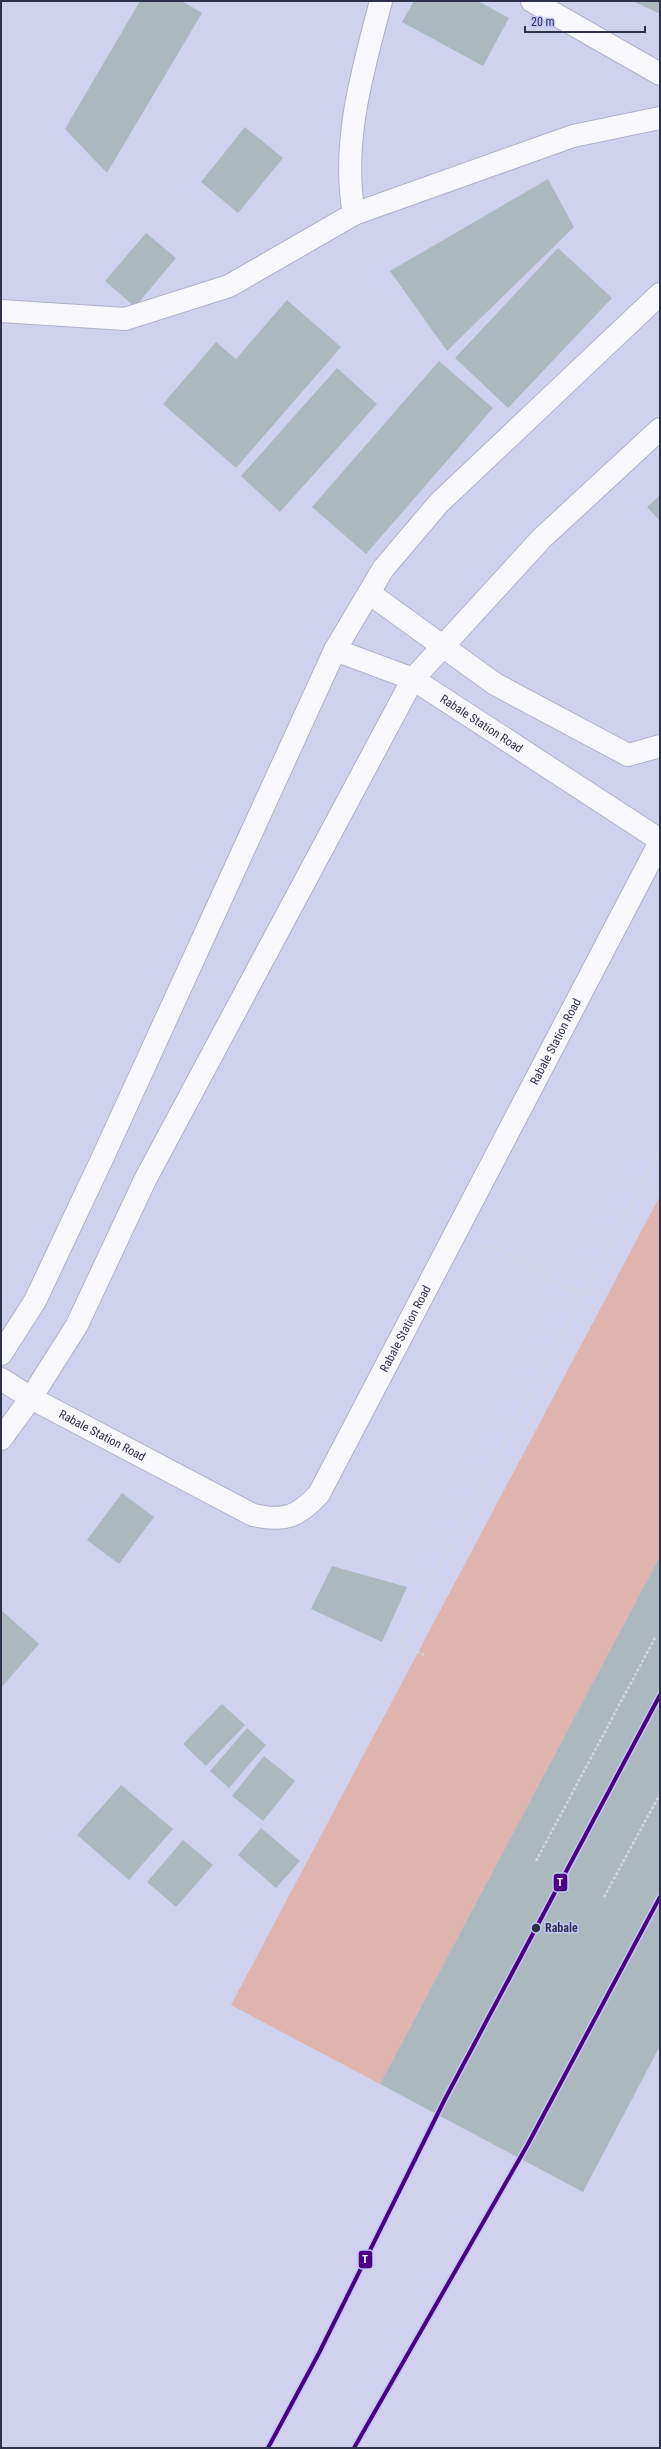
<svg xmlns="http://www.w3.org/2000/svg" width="661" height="2449" viewBox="0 0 661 2449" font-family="'Roboto Condensed',sans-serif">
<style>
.green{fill:#dfb4af}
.building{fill:#abb9bf}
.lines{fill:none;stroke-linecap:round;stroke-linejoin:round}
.minor-casing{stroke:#afb0c8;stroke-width:24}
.path{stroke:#d4d4dd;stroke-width:2.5;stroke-dasharray:3 2;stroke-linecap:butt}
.minor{stroke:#f8f8fc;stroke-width:22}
.rail-1-casing{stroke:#c3c6fa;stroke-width:7}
.rail-1{stroke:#4b0082;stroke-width:4}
.stop-dot{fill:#2f304a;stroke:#c3c6fa;stroke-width:1.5}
.labels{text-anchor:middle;stroke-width:3;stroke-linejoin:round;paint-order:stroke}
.street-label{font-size:12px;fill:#2f304a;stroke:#c3c6fa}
.stop-label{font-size:12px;font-weight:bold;fill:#2f304a;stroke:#c3c6fa;text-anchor:start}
.line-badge{stroke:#c3c6fa;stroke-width:1.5}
.badge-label{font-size:11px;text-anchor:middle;font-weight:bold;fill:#fff}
</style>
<rect width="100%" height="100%" fill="#d0d1ed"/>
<path class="green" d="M660,1196v360l-280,528 -149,-79z"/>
<path class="building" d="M140,1h42l20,12 -95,160 -42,-44z
M414,1h64l31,17 -26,48 -81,-44z
M633,1h27v13z
M245,127l38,31 -45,55 -37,-31z
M548,179l26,48 -127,124 -57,-80z
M146,233l30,25 -41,49 -30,-26z
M558,248l54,50 -104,110 -53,-50z
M287,300l54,47 -105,121 -73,-64 53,-62 20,17z
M439,361l54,47 -127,146 -54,-47z
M337,368l40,36 -97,108 -39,-36z
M660,495v26l-13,-14z
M122,1493l32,24 -35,47 -32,-24z
M660,1556v490l-77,146 -203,-108z
M332,1566l75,21 -25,55 -71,-33z
M1,1610l38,34 -38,44z
M222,1704l23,21 -39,41 -23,-22z
M247,1728l19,17 -37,43 -19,-17z
M264,1756l31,25 -32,40 -31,-25z
M121,1785l52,44 -44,51 -52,-45z
M261,1828l39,33 -24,27 -38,-33z
M183,1840l30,25 -37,42 -29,-25z"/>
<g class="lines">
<g class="minor-casing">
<g id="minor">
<path d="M532,1l128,73"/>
<path d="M354,214c-13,-72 9,-144 27,-213"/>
<path d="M1,311l124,8 104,-33 125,-72 219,-78 87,-18"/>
<path d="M369,593l126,91 133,71 32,-9"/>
<path id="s1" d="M335,650l78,29 247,161"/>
<path d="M1,1354l34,-53 67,-142 233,-509 48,-81 56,-66 221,-209"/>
<path id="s2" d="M1,1379l30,19 222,117c31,7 45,2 66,-21l341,-652"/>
<path d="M1,1439l30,-41 46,-73 68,-145 268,-501 129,-141 118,-109"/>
</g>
</g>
<path class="path" d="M486,1244l97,51
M424,1655l-25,-13 261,-492
M536,1861l120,-225
M604,1897l56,-103"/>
<use href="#minor" class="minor"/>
<g class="rail-1-casing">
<path id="rail-1" d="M268,2448l51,-95 126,-254 215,-404
M354,2448l174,-304 132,-247"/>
</g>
<use href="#rail-1" class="rail-1"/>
</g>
<circle class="stop-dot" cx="536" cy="1928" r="5"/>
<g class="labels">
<g class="street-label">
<text dy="4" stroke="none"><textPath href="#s1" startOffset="165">Rabale Station Road</textPath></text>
<text dy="4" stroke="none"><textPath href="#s2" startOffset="871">Rabale Station Road</textPath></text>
<text dy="4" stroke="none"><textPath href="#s2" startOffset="547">Rabale Station Road</textPath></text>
<text dy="4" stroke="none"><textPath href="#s2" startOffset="116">Rabale Station Road</textPath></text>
</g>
<g class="stop-label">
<text x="545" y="1932">Rabale</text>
</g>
</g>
<g class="line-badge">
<rect x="553" y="1873" width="15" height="19" rx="4" fill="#4b0082"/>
<rect x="358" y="2250" width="15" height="19" rx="4" fill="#4b0082"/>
</g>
<g class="badge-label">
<text x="560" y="1886">T</text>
<text x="365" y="2263">T</text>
</g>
<rect width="661" height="2449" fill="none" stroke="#2f304a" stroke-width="4"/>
<path d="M525 26v6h120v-6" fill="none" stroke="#2f304a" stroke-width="2"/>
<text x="531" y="26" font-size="12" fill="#2f304a" stroke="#c3c6fa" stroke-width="3" paint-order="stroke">20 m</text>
</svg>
